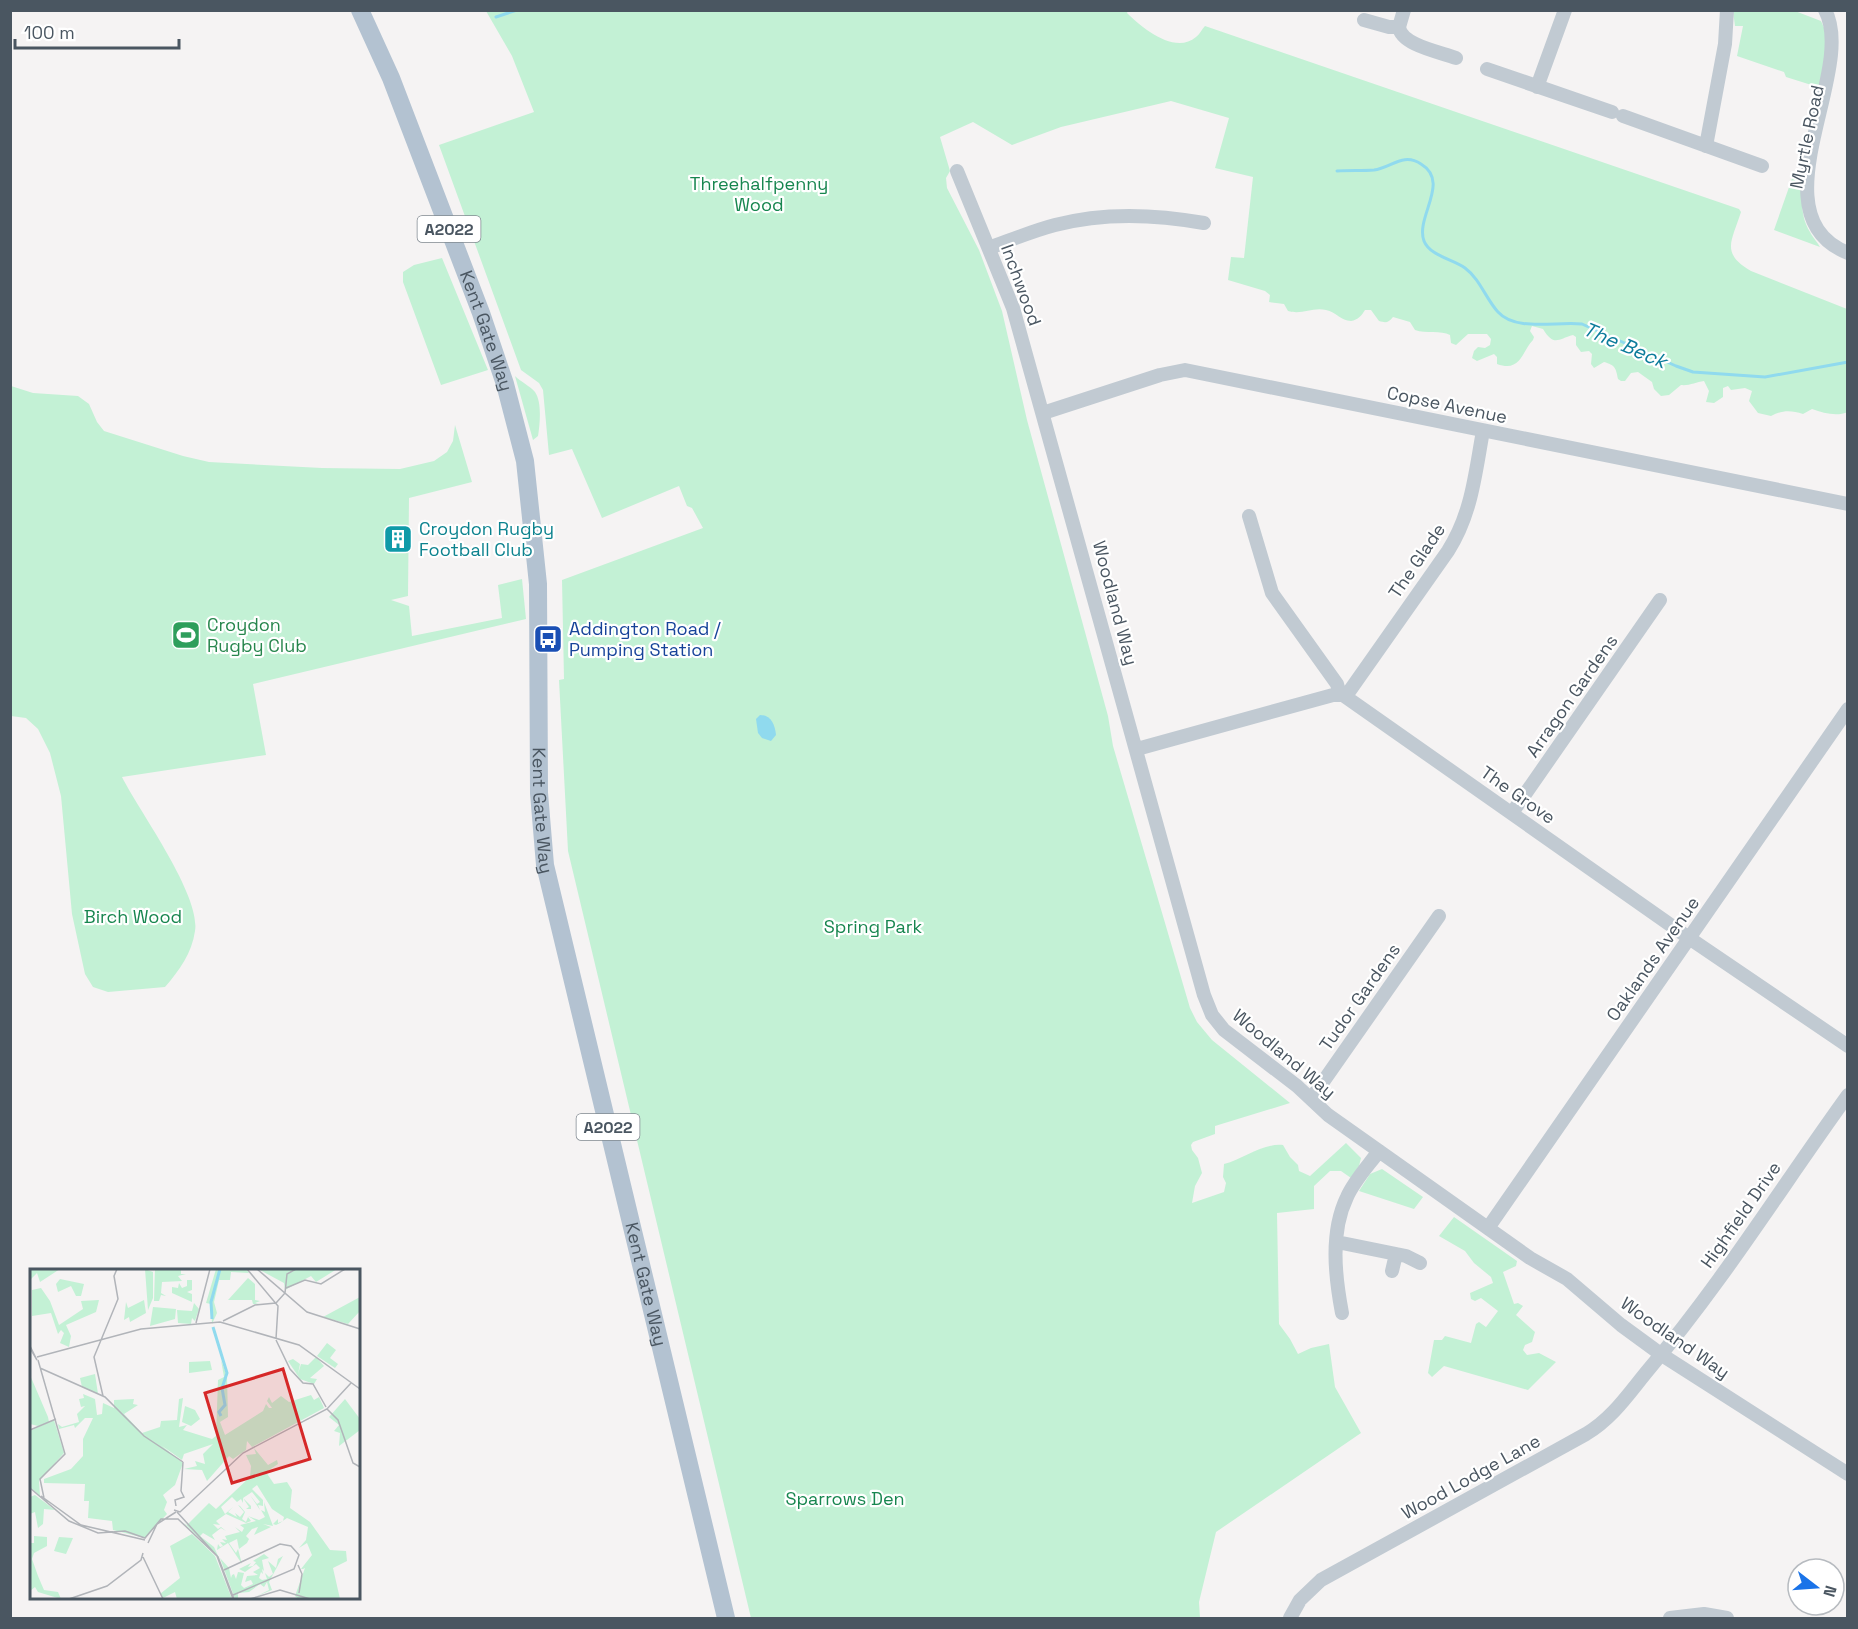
<svg xmlns="http://www.w3.org/2000/svg" width="1858" height="1629" viewBox="0 0 1858 1629" font-family="'Space Grotesk',sans-serif">
<style>
.green{fill:#c3f1d5}
.water{fill:#90daee}
.lines{fill:none;stroke-linecap:round;stroke-linejoin:round}
.stream{stroke:#90daee;stroke-width:3}
.minor{stroke:#c1cad2;stroke-width:14}
.major{stroke:#b3c2d1;stroke-width:18}
.labels{text-anchor:middle;stroke-width:4.5;stroke-linejoin:round;paint-order:stroke}
.shield{fill:#fff;stroke:#808990;stroke-width:1.5}
.shield-label{font-size:16px;font-weight:bold;fill:#4a5661}
.street-label{font-size:18px;fill:#4a5661;stroke:#fff}
.park-label{font-size:18px;fill:#17864f;stroke:#fff}
.culture-label{font-size:18px;fill:#0d838f;stroke:#fff;text-anchor:start}
.leisure-label{font-size:18px;fill:#27864d;stroke:#fff;text-anchor:start}
.transit-label{font-size:18px;fill:#164399;stroke:#fff;text-anchor:start}
.water-label{font-size:20px;font-style:italic;fill:#0c7c9b;stroke:#fff}
.inset-river{fill:none;stroke:#90daee;stroke-width:3}
.inset-road{fill:none;stroke:#b1b4b9;stroke-width:1.5}
.view{fill:#d62828;fill-opacity:0.15;stroke:#d62828;stroke-width:3}
.inset-edge{fill:none;stroke:#4a5661;stroke-width:3}
</style>
<rect width="100%" height="100%" fill="#f5f3f3"/>
<path class="green" d="M486,11h642l-1,2c15,15 48,42 69,24 4,-3 6,-8 9,-11l534,183 2,3c-9,29 -21,41 10,59l96,38 1,103c-12,5 -24,1 -36,-3l-9,5c-12,-4 -21,-4 -32,2l-13,-3 -9,-12 3,-10 -7,-3 -14,2 -3,-4 -5,2v9l-9,6 -8,-1 3,-11 -5,-10c-8,1 -15,5 -23,4l-12,10 -8,1 -7,-7 -2,-7 -14,-10 -7,1 -6,8h-4l-3,-2c-2,-11 -3,-14 -14,-17l-10,6 -3,-4 1,-10 -3,-3 -8,1 -5,-7v-8l-3,-2c-15,4 -19,12 -30,-6l-11,-3 -2,5 4,6 -1,3c-11,11 -12,33 -36,24v-7l-3,-3 -17,7 -5,-3 2,-7 4,-4 7,1 5,-3 1,-6 -4,-5h-19l-12,11 -5,-2 -1,-8c-9,-5 -24,-1 -35,-5l-5,-8 -17,-5c-5,6 -7,6 -14,4l-8,-11h-6c-3,5 -7,10 -14,11 -10,0 -15,-9 -25,-11 -14,-3 -24,5 -38,1l-4,-7 -15,-2 1,-7 -5,-4 -37,-11 3,-23 13,1 9,-81 -38,-9 14,-50 -58,-17 -110,26 -49,18 -39,-23 -33,15 10,34 -4,7 1,10 32,62 23,61 25,109 81,296 5,30 77,262 7,14 15,18 78,63 -75,23v8l-22,8 -2,3 1,5 6,8 4,15 -7,13 -3,17 32,-11 2,-9 -3,-6 1,-13c20,-5 38,-21 59,-19l7,12 8,8 1,6 11,5 36,-33 15,15 -2,8 -8,12 -10,-7h-11l-16,15v23l-37,4 2,111 11,15 8,15 13,-6 18,-4 6,43 26,46 -145,99 -17,70 1,16h-449l-183,-767 -9,-171 5,-1 -2,-99 141,-52 -11,-20 -5,-2 -8,-20 -77,32 -30,-69 -23,6 -6,-65 -4,-7 -18,-13 -82,-225 95,-33 -22,-56z
M1733,11h62l26,10 9,20 -9,47 -35,-11 -2,-5 -47,-16 6,-30h-8z
M1794,173l11,3c-3,20 -6,38 5,56 3,6 8,11 10,15l-46,-17z
M442,258l46,112 -47,15 -38,-103v-10l11,-7z
M515,376c6,6 15,10 20,16 7,10 5,32 3,44l-5,4z
M11,386l22,7 45,3 11,8 8,18 7,9 79,25 26,6 113,6 78,1 34,-8 13,-9 6,-11 2,-16 17,57 -63,16 -1,98 -17,4 18,6 3,30 90,-18 -4,-33 24,-6 4,40 -273,65 13,71 -144,22c17,34 79,118 73,154 -3,22 -16,40 -30,56l-57,5 -15,-5 -8,-13 -13,-60 -11,-118 -11,-43 -12,-24 -12,-11 -15,-2z
M1382,1169l41,28 -9,12 -55,-18 11,-17z
M1454,1217l63,44 -1,5 -13,6 11,32 4,-1 5,3 -7,9 19,17 -3,10 -7,3 -2,5 4,5 12,-2 17,9 -28,28 -84,-24 -12,11 -4,-4 6,-33h8l3,-4 26,7 5,-19 3,-2 7,5 12,-16 -17,-13 -6,3 -4,-2 -1,-6 23,-10 -2,-6 -17,-14 -9,-12 -26,-15z"/>
<path class="water" d="M760,715c11,0 15,10 16,20l-5,6 -9,-3 -4,-5 -2,-14z"/>
<g class="lines">
<path class="stream" d="M532,10h6
M496,17l21,-7
M1337,171c12,-1 25,0 37,-1 17,-2 29,-18 47,-6 30,18 -6,53 3,77 6,15 29,18 41,27 15,11 21,31 33,44 18,20 59,9 84,12l94,42 17,6 72,5 83,-15"/>
<path class="minor" d="M1825,10c33,61 -72,205 23,243
M1364,20l25,7h10c2,18 41,25 57,31
M1399,27l5,-17
M1487,69l125,43
M1537,87l28,-77
M1623,116l139,50
M1706,146l19,-102 2,-34
M957,171l56,137 191,687 8,20 12,15 73,56 31,29 202,143 37,21 54,46 41,30 186,119
M989,248c22,-8 43,-17 66,-23 49,-13 99,-11 149,-2
M1043,413l117,-38 25,-5 663,134
M1249,516l23,77 65,91 3,11
M1346,696l102,-145c24,-38 27,-77 35,-120
M1137,749l196,-54h10l346,243 159,108
M1512,813l148,-213
M1311,1099l128,-183
M1488,1228l360,-519
M1337,1242l69,14 14,7
M1392,1271l4,-17
M1342,1313c-7,-37 -12,-81 5,-116 7,-16 21,-31 32,-46
M1290,1618l10,-18 21,-20 265,-146c27,-16 43,-41 63,-65 73,-86 133,-183 199,-274
M1670,1618l34,-4 23,4"/>
<path class="major" id="s1" d="M360,10l31,68 90,235 24,71 20,77 13,123 1,209 6,72 181,753"/>
</g>
<defs>
<g id="building-square" transform="scale(1.5)"><rect x="-9" y="-9" width="18" height="18" rx="4" fill="#0f9aa8" stroke="#fff"/><path d="M-4-6H4V6H1V3H-1V6H-4ZM-2.5-4.3h1.7v1.8h-1.7ZM.8-4.3h1.7v1.8H.8ZM-2.5-1h1.7V.8h-1.7ZM.8-1h1.7V.8H.8Z" fill="#fff"/></g>
<g id="stadium-square" transform="scale(1.5)"><rect x="-9" y="-9" width="18" height="18" rx="4" fill="#2e9e5b" stroke="#fff"/><path d="M0-5a6.5 5 0 1 0 0 10a6.5 5 0 1 0 0-10ZM-3.5-1.8h7v3.6h-7Z" fill="#fff"/></g>
<g id="bus-square" transform="scale(1.5)"><rect x="-9" y="-9" width="18" height="18" rx="4" fill="#1a4fb4" stroke="#fff"/><path d="M-5-6H5V4H4V6H2V4H-2V6H-4V4H-5ZM-3.5-4V0h7V-4ZM-3.5 1.2v1.5H-2V1.2ZM2 1.2v1.5H3.5V1.2Z" fill="#fff"/></g>
</defs>
<g fill-rule="evenodd">
<use href="#building-square" x="398" y="539"/>
<use href="#stadium-square" x="186" y="635"/>
<use href="#bus-square" x="548" y="639"/>
</g>
<g class="labels">
<g class="shield">
<rect x="417.5" y="216" width="63" height="26" rx="4.5"/>
<rect x="576.5" y="1114" width="63" height="26" rx="4.5"/>
</g>
<g class="shield-label">
<text x="449" y="235">A2022</text>
<text x="608" y="1133">A2022</text>
</g>
<g class="street-label">
<text transform="translate(1807 137) rotate(-78)" y="6">Myrtle Road</text>
<text transform="translate(1021 285) rotate(70)" y="6">Inchwood</text>
<text dy="6" stroke="none"><textPath href="#s1" startOffset="345">Kent Gate Way</textPath></text>
<text transform="translate(1447 405) rotate(12)" y="6">Copse Avenue</text>
<text transform="translate(1417 561) rotate(-56)" y="6">The Glade</text>
<text transform="translate(1115 603) rotate(75)" y="6">Woodland Way</text>
<text transform="translate(1572 696) rotate(-55)" y="6">Arragon Gardens</text>
<text transform="translate(1518 795) rotate(35)" y="6">The Grove</text>
<text dy="6" stroke="none"><textPath href="#s1" startOffset="831">Kent Gate Way</textPath></text>
<text transform="translate(1653 959) rotate(-55)" y="6">Oaklands Avenue</text>
<text transform="translate(1360 997) rotate(-55)" y="6">Tudor Gardens</text>
<text transform="translate(1284 1054) rotate(40)" y="6">Woodland Way</text>
<text transform="translate(1741 1215) rotate(-55)" y="6">Highfield Drive</text>
<text dy="6" stroke="none"><textPath href="#s1" startOffset="1317">Kent Gate Way</textPath></text>
<text transform="translate(1675 1338) rotate(35)" y="6">Woodland Way</text>
<text transform="translate(1471 1477) rotate(-29)" y="6">Wood Lodge Lane</text>
</g>
<g class="park-label">
<text x="759" y="190">Threehalfpenny<tspan x="759" dy="21">Wood</tspan></text>
<text x="133" y="923">Birch Wood</text>
<text x="873" y="933">Spring Park</text>
<text x="845" y="1505">Sparrows Den</text>
</g>
<g class="culture-label">
<text x="419" y="535">Croydon Rugby<tspan x="419" dy="21">Football Club</tspan></text>
</g>
<g class="leisure-label">
<text x="207" y="631">Croydon<tspan x="207" dy="21">Rugby Club</tspan></text>
</g>
<g class="transit-label">
<text x="569" y="635">Addington Road /<tspan x="569" dy="21">Pumping Station</tspan></text>
</g>
<g class="water-label">
<text transform="translate(1625 345) rotate(23)" y="7">The Beck</text>
</g>
</g>
<g transform="translate(30 1269)">
<rect width="330" height="330" fill="#f5f3f3"/>
<path d="M0,0h30l-20,13 -3,-9 -7,7zM115,0l8,3v26l-5,12zM125,0h26v5h5l-8,2 4,5 -20,1 -1,11 5,3 -5,-1 -2,6h-5zM186,0h30l3,4 -18,-1 -1,8h-11l-5,22 3,11 -5,11 -1,-20 -5,-1zM228,0h79l-21,13 -5,-6 -26,14 -1,-7zM218,9l7,6v16l5,1 -5,2 4,1h-6l-1,-4h-24zM30,10l24,5 -3,12h-5l-5,-10 -13,6 -2,-8zM157,11h5v10l-5,2 5,2v8l-20,-9v-6l6,1 1,-5 3,5 5,-2zM2,16v5l9,-2 9,13 9,24 24,-16 -2,-8 18,-1 -3,12 -30,13 5,11 -2,11 -9,-4 4,-10 -3,-3 -3,4 -7,-21 -19,3zM330,28v14l-12,13 -25,-7zM114,31l2,13 -16,9 -1,-5 -5,3 2,-18 2,6zM164,34l5,6 -4,12 -3,-3 -1,6 -13,-1 -1,-13 15,1zM123,38l23,2 -1,10 -25,7zM297,74l9,7 -6,8 8,6 -3,4 -18,-12zM286,88l8,9 -14,12 7,1 -3,5 -14,-5 -12,-18 5,-2 7,5 -2,10 3,-10 7,1zM191,91l6,16 1,41 -8,5 5,13 38,-24 3,-7 3,4h3l-5,-7 2,-4 3,6 9,-7 8,6 22,-7 3,5 5,-3 5,11 -72,39 -5,-6 -1,9 -13,9 -4,-3 -22,25 -5,-11 -18,-1 13,-3 -2,-5 10,3 -2,-10 10,-10 -29,10 -2,6 -21,-15 22,18 -8,22 -12,10 4,7 -3,8 3,4 -22,24 -32,-8 -1,-9 -24,-3 1,-17h-5l1,-17 -41,-1v-4l27,-10 12,-13v-17l10,-21h-8l-10,10 -1,-3 -15,4 -1,-5 4,3 17,-5 -2,-8 8,-8 -4,1 -2,-8 5,-1 -1,-4 12,5 2,16 5,-1 1,-11 11,5v-8l20,-1 -1,5 5,1 -14,9 18,19 18,-6 1,-6 16,-1 2,-21 4,-1 -4,29 8,-2 -4,5 29,9 4,-3 2,-56 6,-3zM180,92l2,9 -23,3v-11zM65,105l3,20 -16,-7 -2,-9zM0,106l18,42 1,5 -11,4 -8,-2zM315,130l15,20v11l-21,16 1,-13 -6,-2 5,-6 -10,-8zM155,137l10,4 5,9 -9,7 -9,-4zM24,151l10,33 -25,28 1,15 -10,-9v-56zM224,179l14,17 9,-5 1,4 -12,8 8,12 13,-2 5,8 -2,18 20,14 20,28 16,1 1,10 -14,7 7,31h-41l-4,-3 10,-28 -2,1h-2l11,-14 -5,-12 -8,5 7,-8 2,-13 -21,-9 -7,5 -4,2 -3,-1 5,-5v4l5,-2 1,-4 -12,-8 -15,-24 -5,4 11,11v6l-5,-1 2,5 -10,-15 7,9 3,-2 -8,-10 -9,6 8,8v3h-5l3,-2 -6,-9v5l-2,-4 -4,3 -5,-5 -11,10 4,7 8,-7 -5,5 9,5 -2,-4 5,4 4,-5 -6,-7 2,1 5,6 -3,7 4,3 2,-5 3,4 -5,2 -20,-9 -10,7 4,4 -7,-1 5,5 3,-2 5,4 -5,-3 -9,7 3,5 -12,-7 -3,3 14,11 5,11 -35,-35 3,2 22,-22 7,6 34,-32 1,-11 -5,-11 10,-1zM5,226l20,15 -11,-1 -1,15 -5,4 -3,-16 -5,2v-17zM234,233l9,24 -10,-2 8,3 -17,8 4,-8 -6,2 -6,7 3,3 -2,4 -8,6 -2,-10 -8,4 7,10 2,-4 4,15 -14,-21 -11,7 1,-6 2,3 3,-1 -3,-4 6,1 -4,-4 5,1 -2,-4 15,-4 -5,-5 7,5 2,-4 -4,-3 16,-4 -8,-5 11,4 6,-3 -4,-7 4,2zM162,265l23,22 17,43h-55l-2,-7 -12,6 -3,-4 20,-16 -10,-32zM4,267l13,1v9l-13,7 -2,6 6,17 6,14 14,2 3,7 -23,-7 -3,-5 -5,4v-48h4zM29,268l14,1 -7,16 -12,-3zM234,285l5,4 -7,2 2,11 -2,-2 1,5 -2,-2 -2,6 3,2 5,-1 -2,-6 4,4 4,-3 -5,-13 8,7 2,-9 5,-3 -14,26 3,8 -15,6 12,-6 -2,-8 -3,5 -4,-3 -11,8 -11,1v5l4,1h-7l-15,-41 9,10 2,10 1,-3 2,-1 2,5 2,-7 6,1 -3,12 3,3 9,-4 -2,-4 -6,2 2,-6 11,-1 -5,-3 7,-4 -4,-4 -11,8 -6,-3 12,-6 -3,4 5,-1 3,-4 -3,-1z" fill="#c3f1d5"/>
<path class="inset-river" d="M182,50l-1,-17 9,-33M183,58l14,46 -5,15 3,17 -6,7 2,4"/>
<path class="inset-road" d="M217,0l31,37 -2,33M227,0l50,43 53,17M256,19l19,-8 16,4 24,-15M193,52l32,-16 21,-2 9,-10 2,-19 9,-5M190,53l79,23 61,44M166,54l14,-54M246,71l14,29 13,14 10,1 13,23M0,77l7,14 -7,-12M7,88l104,-28 79,-7M8,91l27,94 -25,25 4,19M10,99l65,29 39,39 39,26M73,127l-9,-39 24,-58 -4,-23 3,-7M297,140l11,11 15,43 7,4M0,161l26,-11M0,219l39,33 29,12 27,-2 20,7 16,-19h17l39,37 16,43M151,222l2,-29M17,233l-6,-6 40,29 64,15M146,237l-1,-6 9,-3 -3,-6M144,241l6,2 63,-59 84,-44 24,-26M147,243l41,45 16,42M118,274l9,-19 19,-12M113,288l20,42M268,296l4,9 -3,19M194,301l56,-26 11,2 8,9 -5,14 -61,26M39,330l38,-13 34,-26 2,-7M220,330l30,-9 30,9"/>
<path class="view" d="M253,100l27,90 -78,24 -27,-90z"/>
<rect width="330" height="330" class="inset-edge"/>
</g>
<rect width="1858" height="1629" fill="none" stroke="#4a5661" stroke-width="24"/>
<g transform="translate(1816 1587) rotate(107)"><circle r="28" fill="#ffffff" stroke="#b7bbc0" stroke-width="1.5"/>
<path d="M0-4.5L10 22L0 15L-10 22Z" fill="#1a73e8"/>
<text y="-9" font-size="16" font-weight="bold" text-anchor="middle" fill="#4a5661">N</text>
</g>
<path d="M15 39v9h164v-9" fill="none" stroke="#4a5661" stroke-width="3"/>
<text x="24" y="39" font-size="18" fill="#4a5661" stroke="#ffffff" stroke-width="4.5" paint-order="stroke">100 m</text>
</svg>
